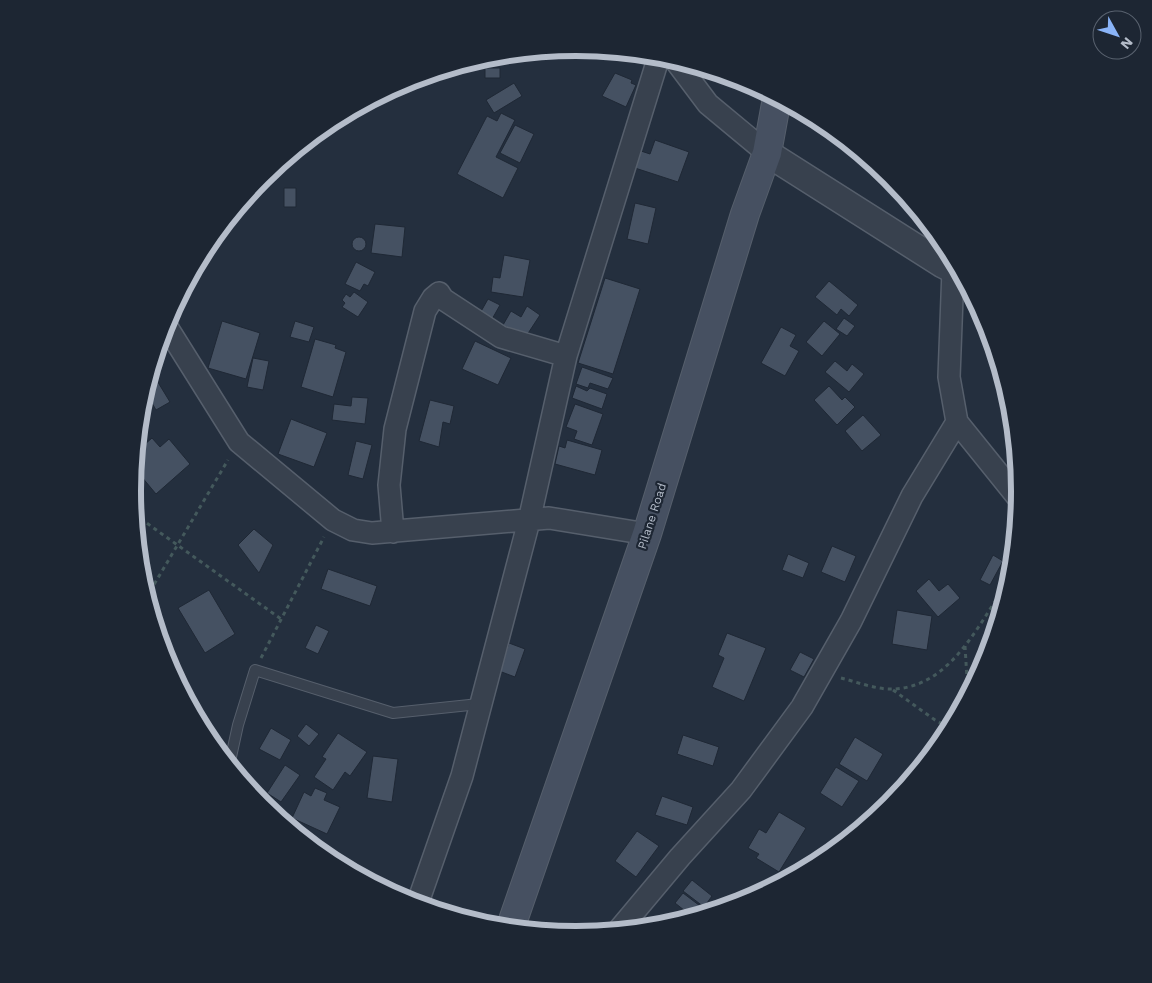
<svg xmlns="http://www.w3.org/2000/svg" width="1152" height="983" viewBox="0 0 1152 983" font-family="'Work Sans',sans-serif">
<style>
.building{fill:#455162;stroke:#1f2835}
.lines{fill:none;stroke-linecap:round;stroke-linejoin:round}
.service-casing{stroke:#565f6c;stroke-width:12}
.minor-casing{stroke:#565f6c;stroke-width:24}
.tertiary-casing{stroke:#565f6c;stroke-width:29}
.secondary-casing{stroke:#565f6c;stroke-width:30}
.path{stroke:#44595c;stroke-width:3;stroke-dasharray:4 4;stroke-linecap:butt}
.service{stroke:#38414e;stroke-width:10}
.minor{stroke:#38414e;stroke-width:21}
.tertiary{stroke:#38414e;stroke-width:26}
.secondary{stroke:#465061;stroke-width:28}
.labels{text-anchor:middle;stroke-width:4.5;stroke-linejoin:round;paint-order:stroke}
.street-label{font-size:12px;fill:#b4bcc9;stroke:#1d2633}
.rim{fill:none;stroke:#b4bcc9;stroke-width:6}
</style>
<rect width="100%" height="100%" fill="#242f3e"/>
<path class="building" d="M485,68h15v10h-15z
M615,73l17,7 -1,3 5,2 -10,22 -24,-11z
M514,83l8,13 -28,17 -8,-13z
M501,113l14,7 -19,37 22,11 -15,30 -46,-24 30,-58 10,5z
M515,125l19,9 -14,29 -20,-10z
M655,140l34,12 -11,30 -43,-14 6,-17 9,3z
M284,188h12v19h-12z
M635,203l21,5 -8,36 -21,-5z
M375,224l30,3 -3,30 -31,-4z
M352 244a7 7 0 1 1 14 0a7 7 0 1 1-14 0Z
M504,255l26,5 -7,37 -32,-5 2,-15 7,1z
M356,262l19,10 -7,14 -4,-2 -4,7 -15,-7z
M605,278l35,11 -27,85 -35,-11z
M829,281l29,24 -9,11 -8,-7 -4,6 -22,-18z
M354,292l14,10 -10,15 -16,-10 3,-4 -3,-3 4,-6 4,3z
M488,299l12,6 -9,16 -12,-6z
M527,306l13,9 -15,23 -22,-13 8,-14 10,6z
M844,318l11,8 -8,10 -11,-7z
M222,321l38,12 -14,46 -38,-11z
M295,321l19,6 -5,15 -19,-5z
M824,321l16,13 -18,22 -16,-14z
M781,327l15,8 -6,11 9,5 -14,25 -24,-13z
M315,339l21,6 -1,3 11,4 -13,45 -32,-10z
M475,341l36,17 -13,27 -36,-16z
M253,358l16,3 -6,29 -16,-3z
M835,361l12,10 5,-7 12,10 -15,18 -24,-20z
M582,367l31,11 -5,11 -18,-6 -2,5 -12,-4z
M153,374l17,28 -14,8 -11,-19 4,-15z
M576,386l11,5 3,-3 17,6 -5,15 -30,-11z
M829,386l13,14 3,-3 10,10 -18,18 -23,-25z
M352,397l16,1 -3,26 -33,-4 2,-16 17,2z
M430,400l24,6 -4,18 -7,-2 -4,25 -20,-6z
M575,404l28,10 -11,31 -18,-6 3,-8 -11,-4z
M863,415l18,20 -19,16 -17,-20z
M291,419l36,14 -13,34 -36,-13z
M152,438l8,9 9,-8 21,25 -34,30 -15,-18 -8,7 3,-31z
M567,440l35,10 -7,25 -40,-11 4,-18 6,2z
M356,441l16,4 -9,34 -15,-4z
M254,529l19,16 -14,28 -21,-28z
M832,546l24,10 -11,26 -24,-10z
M788,554l21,9 -6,15 -21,-8z
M993,555l10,6 -13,24 -10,-5z
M328,569l49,17 -7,20 -49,-17z
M929,579l10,12 9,-7 12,14 -22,19 -22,-26z
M209,590l26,44 -30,19 -27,-45z
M897,610l35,6 -5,34 -35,-6z
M316,625l13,6 -11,23 -13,-6z
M727,633l39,15 -22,53 -32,-14 12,-29 -6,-3z
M509,643l16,6 -10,28 -16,-6z
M800,652l14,7 -10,18 -14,-7z
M306,724l13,10 -10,12 -12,-10z
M271,728l20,12 -11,20 -21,-11z
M338,733l29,19 -17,24 -5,-4 -12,18 -19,-13 12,-18 -4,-2z
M683,735l36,12 -6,19 -36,-12z
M855,737l28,17 -16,27 -28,-17z
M373,756l25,3 -6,43 -25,-4z
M285,765l15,10 -19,27 -14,-9z
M836,767l23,14 -17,26 -22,-14z
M315,788l12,5 -3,7 16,7 -13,27 -35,-16 12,-26 7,4z
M662,796l31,11 -6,18 -32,-10z
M267,801l12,7 -4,8 -11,-9z
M779,812l27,16 -27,44 -23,-14 3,-4 -11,-6 11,-19 7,4z
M637,831l22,15 -23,31 -21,-16z
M692,880l20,16 -8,11 -21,-16z
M683,893l25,19 -2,2 -12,4 -19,-15z"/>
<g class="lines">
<g class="service-casing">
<path id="service" d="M229,766l9,-41 17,-55 138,43 86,-9"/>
</g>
<g class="minor-casing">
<path id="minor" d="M675,60l33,44 59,49
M953,270l-4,107 8,45 62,77
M165,324l74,118 94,78 20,10 19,3 177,-15 98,16
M393,532l-4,-47 6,-56 30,-118 8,-13 6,-5 4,6 58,38 65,19
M417,905l45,-129 67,-255 37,-165 93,-300
M618,931l62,-74 61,-67 61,-83 49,-86 61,-125 45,-74"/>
</g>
<g class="tertiary-casing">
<path id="tertiary" d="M767,153l175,111 18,9"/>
</g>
<g class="secondary-casing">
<path id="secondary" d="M510,929l137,-395 98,-320 22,-61 10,-55"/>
</g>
<path class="path" d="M134,514l147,105
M146,598l82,-138
M965,646l3,49
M261,658l63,-121
M841,678c16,4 36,12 53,11 60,-3 87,-71 118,-113
M893,690l42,30 15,8"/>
<use href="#service" class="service"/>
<use href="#minor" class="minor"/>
<use href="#tertiary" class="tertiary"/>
<use href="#secondary" class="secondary"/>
</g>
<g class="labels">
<g class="street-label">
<text transform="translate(652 516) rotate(-72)" y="4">Pilane Road</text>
</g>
</g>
<path d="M0 0H1152V983H0ZM141 491a435 435 0 1 1 870 0a435 435 0 1 1-870 0Z" fill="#1d2633" fill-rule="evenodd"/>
<path class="rim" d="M141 491a435 435 0 1 1 870 0a435 435 0 1 1-870 0Z"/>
<g transform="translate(1117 35) rotate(130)"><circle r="24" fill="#1d2633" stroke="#59626f"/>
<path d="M0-4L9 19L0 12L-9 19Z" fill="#8ab4f8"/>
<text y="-8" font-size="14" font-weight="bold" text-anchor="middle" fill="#b4bcc9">N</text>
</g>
</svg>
